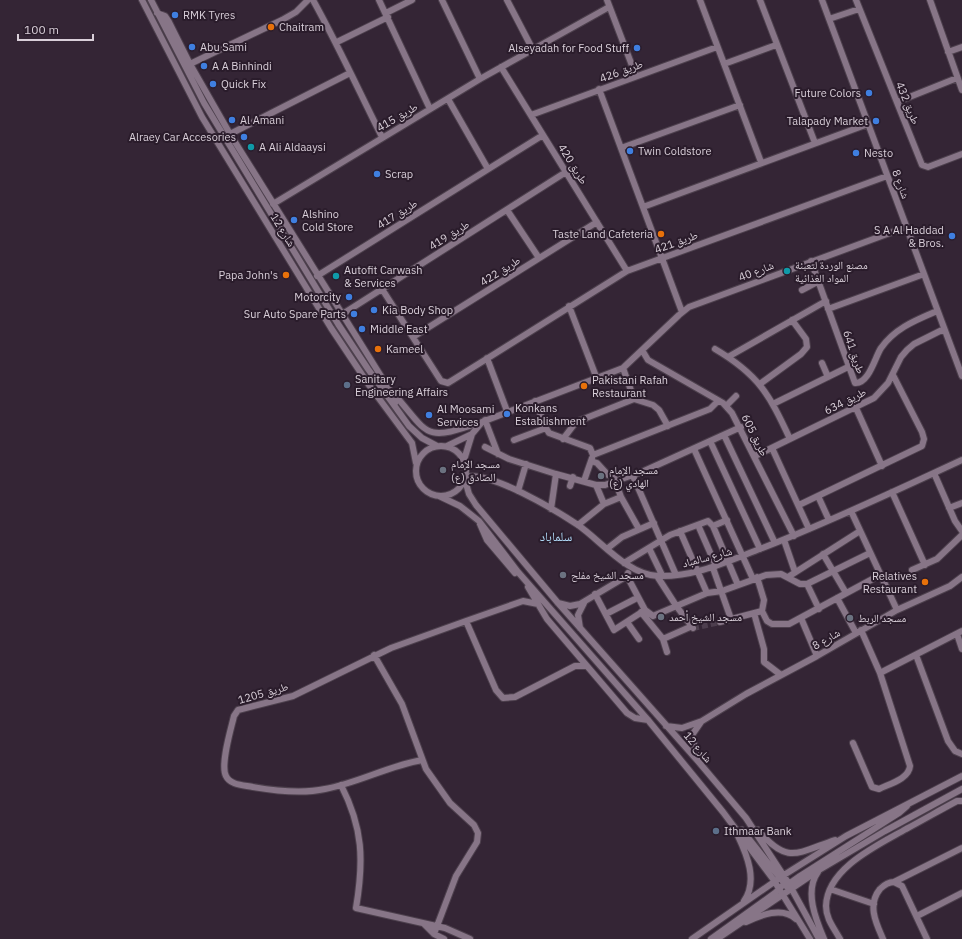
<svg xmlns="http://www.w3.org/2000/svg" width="962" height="939" viewBox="0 0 962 939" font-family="'IBM Plex Sans','Noto Naskh Arabic',sans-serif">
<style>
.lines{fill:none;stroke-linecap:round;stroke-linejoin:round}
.minor-tunnel{stroke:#4d3e4e;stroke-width:6;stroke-dasharray:6 3;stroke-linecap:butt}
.minor-casing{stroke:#4d404d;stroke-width:8}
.minor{stroke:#877587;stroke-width:6}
.shop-dot{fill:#3f7fe0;stroke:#2a1c2b;stroke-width:1.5}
.food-dot{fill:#e8710a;stroke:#2a1c2b;stroke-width:1.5}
.culture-dot{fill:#0f9aa8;stroke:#2a1c2b;stroke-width:1.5}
.service-dot{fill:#5c6f8a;stroke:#2a1c2b;stroke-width:1.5}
.worship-dot{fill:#6b7280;stroke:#2a1c2b;stroke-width:1.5}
.labels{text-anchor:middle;stroke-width:4;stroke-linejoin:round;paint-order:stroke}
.poi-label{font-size:11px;fill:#d9cfd9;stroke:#2a1c2b;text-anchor:start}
.street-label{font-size:11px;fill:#d9cfd9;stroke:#2a1c2b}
.quarter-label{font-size:13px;fill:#afd9f6;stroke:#2a1c2b}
</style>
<rect width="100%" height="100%" fill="#342535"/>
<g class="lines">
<path class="minor-tunnel" d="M693,628l27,-6"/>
<g class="minor-casing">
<path id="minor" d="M142,0l60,117 129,211 38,57 43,58 4,20
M151,0l53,103 134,221 30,45 41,57 13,12 15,8
M313,0c25,45 46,91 69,137
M379,0l51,109
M442,0l38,79
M507,0l26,50
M607,0l29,76
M700,0l61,162
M760,0l55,143
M822,0l140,376
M856,0l66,165 6,2 34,-13
M930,0l32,90
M157,13l8,3 4,6 21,42 40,70 159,255 6,14
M386,13l26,-13
M829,19l30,-10
M337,42l51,-25
M948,52l14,-5
M190,64l92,-44 14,-8 12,-12
M724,64l52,-19
M501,67l126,204
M599,89l83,223
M448,99l40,70
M897,102l60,-24
M531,115l186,-68
M230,134l120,-61
M621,148l119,-43
M273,204l207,-125 129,-72
M643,207l225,-83
M507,210l32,48
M811,261l44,122c14,1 20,-26 26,-35 14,-20 35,-28 56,-37
M317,276l226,-141
M382,289l59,92 7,2 179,-112 260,-95
M802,290l17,-9
M569,306l28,73
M828,309l96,-35
M341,315l225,-143
M413,337l184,-115
M715,349c44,26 54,45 75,90
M642,350l6,10 75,43 9,10 62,123
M728,357l98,-56
M487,358l20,53
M822,363l6,14
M623,368l11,31
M760,384l41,-30 6,-7 -1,-8 -14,-19
M393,393c36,40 29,50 85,30
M535,401l11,27 3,5 41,15 3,7
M773,404l75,-37
M726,406l10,-10
M856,408l26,58
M485,420l13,34
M724,435l51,108
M563,439l13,-17 58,-23 19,6 6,5 9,16
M514,440l32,-12
M710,441l50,108
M416 471a25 25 0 1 1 50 0a25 25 0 1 1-50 0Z
M447,446l25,-12
M485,447l24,12 47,15 40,11h9l39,-14 97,-44
M772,448l37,81
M694,449l59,130
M593,455l117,-46 8,-8
M755,456l119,-58 14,-15 13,-26 6,-7 7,-6 30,-15
M464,460l8,-26 10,-12 141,-54 56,-53 10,-8 217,-80
M591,461l6,2 11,12h5l8,22 18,32
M934,473l21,48 7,10
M633,476l43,99
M466,477c23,-7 91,34 112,48 23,16 50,50 80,51 39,1 72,-16 107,-29 67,-26 132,-57 197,-87
M465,480l4,14 7,11 82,98 139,157 49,58 43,66 30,55
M584,481l8,-23
M596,485l8,19
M570,486l3,-9
M518,491l8,-27
M892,492l33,73
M439,496l21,10 19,15 39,51 130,148 75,92 50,67 37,60
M818,496l11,24
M799,505l123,-59 2,-7 -2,-7 -29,-57
M949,508l13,-5
M551,509l5,-35
M851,511l46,99
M480,524l7,16 28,33
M578,525l26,-21 17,-7
M698,525l18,41
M713,526l14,-6
M680,531l27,62
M784,540l11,32
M608,548l14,-11 32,-14
M649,548l13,27
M823,554l23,39
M624,563l46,-28 38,-14 5,5 25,59
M713,568l18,51
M912,570l25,-11 25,-24
M627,576l18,34 8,6 54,-23 15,-2 44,-16 15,-1 19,10h7l63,-31
M657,576l20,31 16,21
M757,577l7,23 -2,11
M788,577l72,-46
M807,584l12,25
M528,587l19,32 80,94 8,5 13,2
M595,594l19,36 31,-20
M837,598l19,35
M558,603l12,3 10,-2 47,-28 1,-3
M641,612l22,27 4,13
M754,613l10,36v13l17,13
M606,614l31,-16
M801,618l16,38
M466,621l30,69 7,8 12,-1 60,-31h11
M627,622l12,17
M720,622l42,-11 5,10 5,3h17l91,-49
M580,628l-2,-13 6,-12
M957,634l5,15
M663,639l27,-12
M374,655l28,49 24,65 24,34 24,22 4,8 -1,9 -21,34 -22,58
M916,655l32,86 7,10 7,3
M880,673l82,-42
M666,726l16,2 20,-7 44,-27 71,-38 80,-46 53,-24 12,-9
M853,743l19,44 7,2c10,-5 30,-10 31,-23l-30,-93 -19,-43
M697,758l-5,-23 9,-13
M422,760c-34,6 -64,23 -97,29 -23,5 -49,2 -72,-2 -10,-2 -23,-2 -27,-11 -6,-11 5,-47 8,-60l4,-6 55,-14 98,-48 75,-27 57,-20 15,3
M341,785c22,43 23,75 15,123l89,20 25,11
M742,830l42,53 6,4
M758,830c29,35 39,23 77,10
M738,836c9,19 20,45 6,65
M818,872c-14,19 -2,48 6,67
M894,882l68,-34
M786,886l14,-10 99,-63 8,-7
M830,889l44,15
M917,916l45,-23
M746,922c15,-7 36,-16 50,-3
M424,924l10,10 10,5
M692,939l92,-64 62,-39 116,-60
M711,939l64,-46 7,-7
M717,939l102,-69 66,-39 77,-42
M840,939c-6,-11 -14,-20 -14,-33 1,-38 52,-61 80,-77 17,-9 34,-19 51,-28h5
M883,939c-7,-16 -16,-34 -3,-50 4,-4 8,-7 14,-7l8,4 25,53"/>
</g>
<use href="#minor" class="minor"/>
</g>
<g class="shop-dot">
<circle cx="175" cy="15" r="4"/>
<circle cx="192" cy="47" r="4"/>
<circle cx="637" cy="48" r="4"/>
<circle cx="204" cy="66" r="4"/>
<circle cx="213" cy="84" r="4"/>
<circle cx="869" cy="93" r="4"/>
<circle cx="232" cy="120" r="4"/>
<circle cx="876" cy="121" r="4"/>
<circle cx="244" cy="137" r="4"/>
<circle cx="630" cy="151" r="4"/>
<circle cx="856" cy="153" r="4"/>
<circle cx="377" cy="174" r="4"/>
<circle cx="294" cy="220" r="4"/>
<circle cx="952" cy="236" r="4"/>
<circle cx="349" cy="297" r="4"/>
<circle cx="374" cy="310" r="4"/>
<circle cx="354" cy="314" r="4"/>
<circle cx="362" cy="329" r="4"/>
<circle cx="507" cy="414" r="4"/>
<circle cx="429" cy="415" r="4"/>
</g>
<g class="food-dot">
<circle cx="271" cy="27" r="4"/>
<circle cx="661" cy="234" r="4"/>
<circle cx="286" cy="275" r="4"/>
<circle cx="378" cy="349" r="4"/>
<circle cx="584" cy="386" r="4"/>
<circle cx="925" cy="582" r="4"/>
</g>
<g class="culture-dot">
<circle cx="251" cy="147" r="4"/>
<circle cx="787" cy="271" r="4"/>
<circle cx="336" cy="276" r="4"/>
</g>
<g class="service-dot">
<circle cx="347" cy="385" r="4"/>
<circle cx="716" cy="831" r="4"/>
</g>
<g class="worship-dot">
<circle cx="443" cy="470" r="4"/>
<circle cx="601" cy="476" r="4"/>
<circle cx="563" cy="575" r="4"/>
<circle cx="661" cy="617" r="4"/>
<circle cx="850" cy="618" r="4"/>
</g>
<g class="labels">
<g class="poi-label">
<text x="183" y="19">RMK Tyres</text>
<text x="279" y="31">Chaitram</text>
<text x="200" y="51">Abu Sami</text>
<text x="629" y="52" text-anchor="end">Alseyadah for Food Stuff</text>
<text x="212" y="70">A A Binhindi</text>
<text x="221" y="88">Quick Fix</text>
<text x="861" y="97" text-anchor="end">Future Colors</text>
<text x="240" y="124">Al Amani</text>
<text x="868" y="125" text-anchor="end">Talapady Market</text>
<text x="236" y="141" text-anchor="end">Alraey Car Accesories</text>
<text x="259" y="151">A Ali Aldaaysi</text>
<text x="638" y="155">Twin Coldstore</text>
<text x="864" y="157">Nesto</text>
<text x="385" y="178">Scrap</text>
<text x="302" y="218">Alshino<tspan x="302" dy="13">Cold Store</tspan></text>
<text x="944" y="234" text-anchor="end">S A Al Haddad<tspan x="944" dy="13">&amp; Bros.</tspan></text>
<text x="653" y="238" text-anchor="end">Taste Land Cafeteria</text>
<text x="795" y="269">مصنع الوردة لتعبئة<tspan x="795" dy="13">المواد الغذائية</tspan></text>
<text x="344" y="274">Autofit Carwash<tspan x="344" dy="13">&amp; Services</tspan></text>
<text x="278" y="279" text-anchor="end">Papa John's</text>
<text x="341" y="301" text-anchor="end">Motorcity</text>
<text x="382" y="314">Kia Body Shop</text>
<text x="346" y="318" text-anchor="end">Sur Auto Spare Parts</text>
<text x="370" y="333">Middle East</text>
<text x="386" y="353">Kameel</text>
<text x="355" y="383">Sanitary<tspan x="355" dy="13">Engineering Affairs</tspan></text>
<text x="592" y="384">Pakistani Rafah<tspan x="592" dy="13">Restaurant</tspan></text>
<text x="515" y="412">Konkans<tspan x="515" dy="13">Establishment</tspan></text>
<text x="437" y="413">Al Moosami<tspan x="437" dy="13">Services</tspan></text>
<text x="451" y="468">مسجد الإمام<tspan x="451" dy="13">الصادق (ع)</tspan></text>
<text x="609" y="474">مسجد الإمام<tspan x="609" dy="13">الهادي (ع)</tspan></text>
<text x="571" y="579">مسجد الشيخ مفلح</text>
<text x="917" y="580" text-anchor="end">Relatives<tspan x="917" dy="13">Restaurant</tspan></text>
<text x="669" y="621">مسجد الشيخ أحمد</text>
<text x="858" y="622">مسجد الربط</text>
<text x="724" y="835">Ithmaar Bank</text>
</g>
<g class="street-label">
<text transform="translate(621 71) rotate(-20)" y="4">طريق 426</text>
<text transform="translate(908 103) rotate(68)" y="4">طريق 432</text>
<text transform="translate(397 117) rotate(-30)" y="4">طريق 415</text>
<text transform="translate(573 164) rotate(58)" y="4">طريق 420</text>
<text transform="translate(901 184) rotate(70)" y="4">شارع 8</text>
<text transform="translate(397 214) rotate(-32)" y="4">طريق 417</text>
<text transform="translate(283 230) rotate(58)" y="4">شارع 12</text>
<text transform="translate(449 235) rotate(-32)" y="4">طريق 419</text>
<text transform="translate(676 242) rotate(-20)" y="4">طريق 421</text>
<text transform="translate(500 271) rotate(-32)" y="4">طريق 422</text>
<text transform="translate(756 271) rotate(-21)" y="4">شارع 40</text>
<text transform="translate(854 352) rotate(71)" y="4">طريق 641</text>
<text transform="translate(845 401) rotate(-27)" y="4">طريق 634</text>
<text transform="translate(755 435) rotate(63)" y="4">طريق 605</text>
<text transform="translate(707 557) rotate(-15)" y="4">شارع سالمباد</text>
<text transform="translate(826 639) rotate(-30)" y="4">شارع 8</text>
<text transform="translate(263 693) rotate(-16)" y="4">طريق 1205</text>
<text transform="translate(698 747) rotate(49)" y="4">شارع 12</text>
</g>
<g class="quarter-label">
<text x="556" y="541">سلماباد</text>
</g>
</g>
<path d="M18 34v6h75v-6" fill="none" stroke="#d9cfd9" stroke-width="2"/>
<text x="24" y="34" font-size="12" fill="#d9cfd9" stroke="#2a1c2b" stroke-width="3" paint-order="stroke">100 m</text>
</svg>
